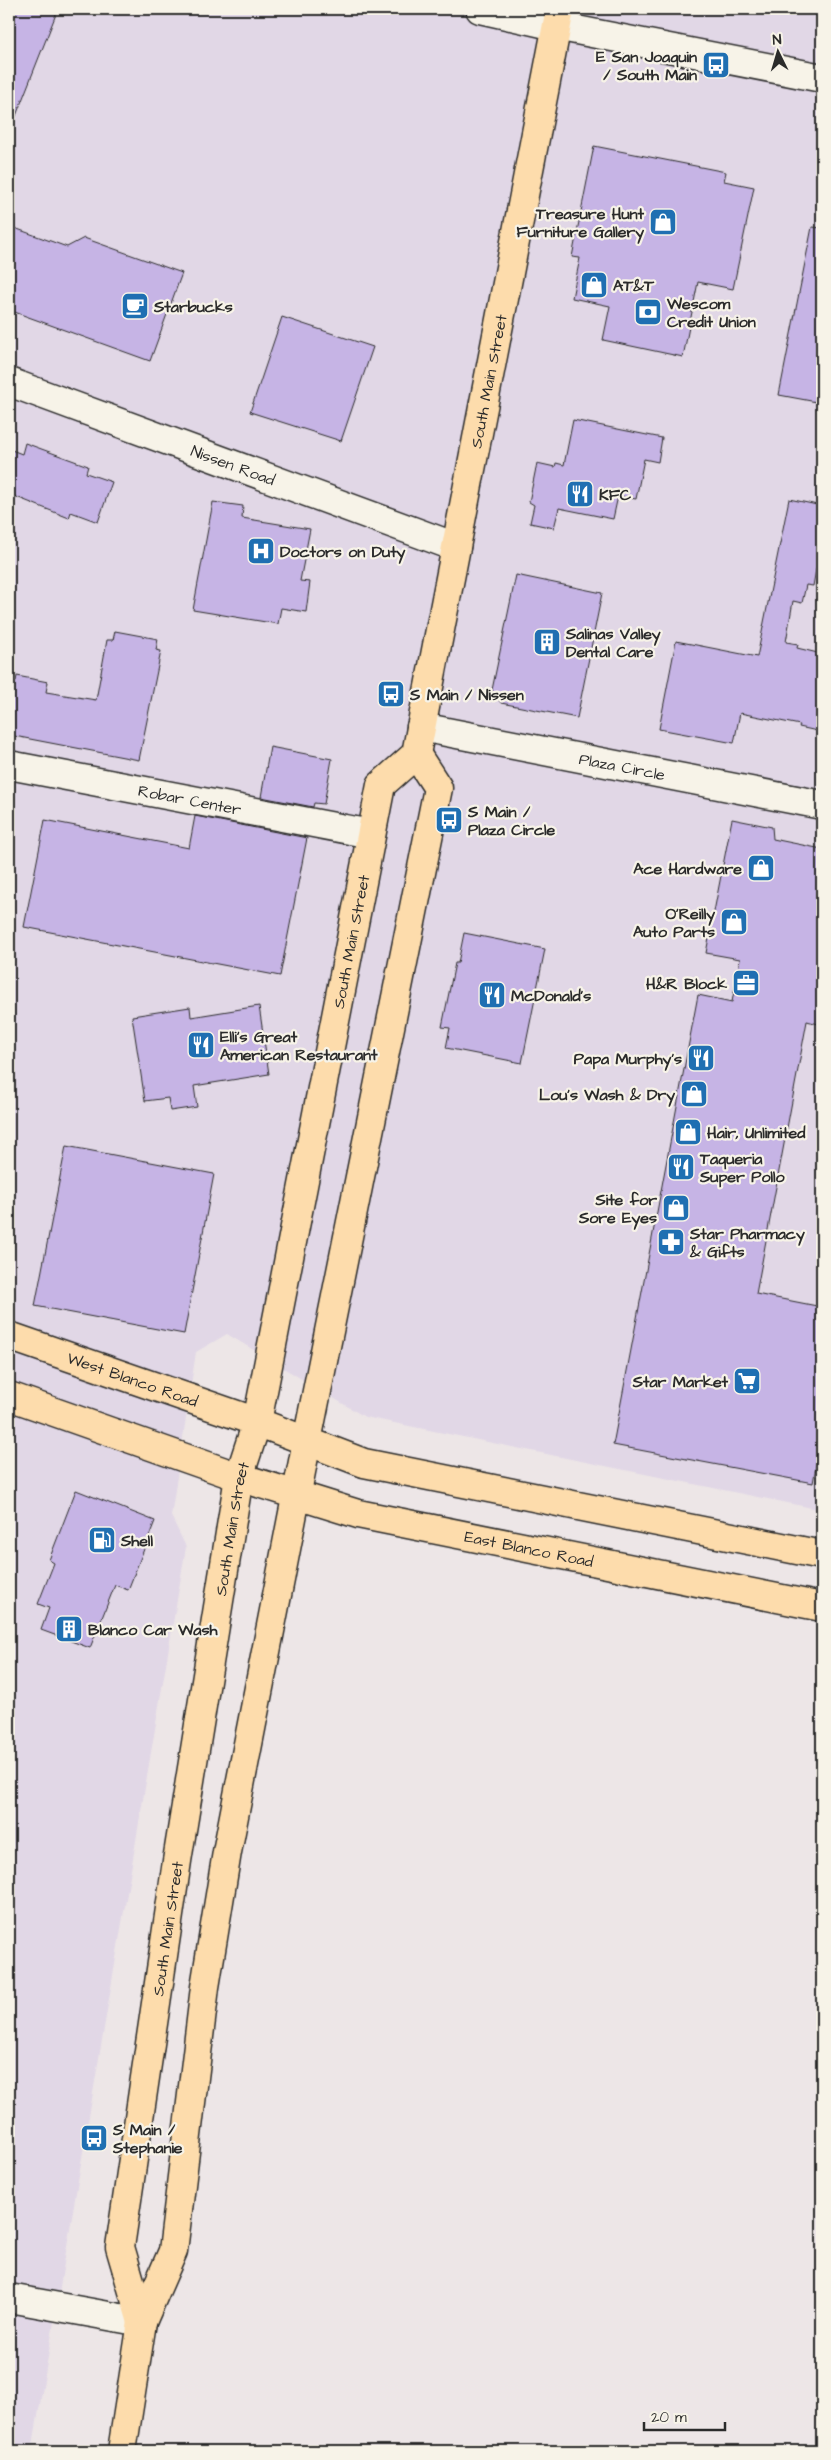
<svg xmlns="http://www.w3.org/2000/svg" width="831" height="2460" viewBox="0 0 831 2460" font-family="'Architects Daughter',sans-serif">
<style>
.built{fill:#e1d7e6}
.building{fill:#c6b4e5;stroke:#2b2b2b}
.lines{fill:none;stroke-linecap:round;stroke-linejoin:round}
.minor-casing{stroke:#2b2b2b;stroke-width:31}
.major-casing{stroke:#2b2b2b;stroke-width:31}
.highway-casing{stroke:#2b2b2b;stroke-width:31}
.minor{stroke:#f7f3e8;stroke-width:28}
.major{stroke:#fddcac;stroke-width:28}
.highway{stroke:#fddcac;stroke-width:28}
.labels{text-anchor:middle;stroke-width:4.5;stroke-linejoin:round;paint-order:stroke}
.poi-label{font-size:16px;font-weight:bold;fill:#2b2b2b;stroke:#f7f3e8;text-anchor:start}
.street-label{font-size:16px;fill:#2b2b2b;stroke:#f7f3e8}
</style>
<rect width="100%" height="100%" fill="#ede6e7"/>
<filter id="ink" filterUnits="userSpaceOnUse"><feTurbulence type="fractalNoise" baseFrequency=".02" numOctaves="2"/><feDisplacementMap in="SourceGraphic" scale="10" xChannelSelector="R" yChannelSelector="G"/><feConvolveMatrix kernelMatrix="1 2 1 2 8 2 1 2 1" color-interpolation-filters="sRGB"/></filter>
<g filter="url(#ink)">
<path class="built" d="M9,9h813v1501l-457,-93 -138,-83 -31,18 -25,164 15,31 -154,904h-23z"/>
<path class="building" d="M9,9h49l-48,122h-1z
M594,146l132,26 -2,9 30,6 -21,102 -35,-7 -15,75 -80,-17 7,-34 -38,-8 8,-40 -8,-1z
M9,226l58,21 17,-9 98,35 -32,88 -141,-51z
M812,227l10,1v175l-43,-8z
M282,317l91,30 -32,94 -91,-29z
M573,420l89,18 -4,24 -14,-3 -8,40 -18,-3 -5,23 -54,-11 -5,20 -24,-5 4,-18 -5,-3 8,-39 18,4 1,-4 8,2z
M25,443l63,23 -2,7 26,9 -14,40 -27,-10 -2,6 -60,-24v-45l13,5z
M789,499l33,7v31l-9,49 -7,-1 -4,18 -9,-2 -7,41 12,2 -1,4 25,6v78l-23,-5 1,-2 -60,-12 -6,30 -75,-14 17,-88 81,16z
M213,502l30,4 -1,12 68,11 -10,52 10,1 -4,30 -25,-4 -3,16 -85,-14z
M516,575l86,18 -25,125 -76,-15 -9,-13z
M115,631l43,8 -2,11 5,1 -22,109 -130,-25v-55l7,1 1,-5 31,6 -2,10 50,8 11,-60h6z
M270,747l62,12 -8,45 -10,-1 -1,4 -52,-10z
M195,816l112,22 -27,138 -256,-49 21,-107 144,28z
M732,819l40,8 1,12 49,10v176l-15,-4 -51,273 66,13v127l-9,49 -200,-38 85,-450 34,7 8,-43 -34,-6z
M464,933l81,16 -23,114 -76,-15 4,-20 -8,-1 13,-64h3z
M259,1006l10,68 -75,12 3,21 -27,4 -2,-13 -23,3 -13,-85 58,-9 1,10z
M66,1146l148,28 -30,160 -149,-28z
M76,1490l79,31 -27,69 -13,-5 -25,63 -49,-18 8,-22 -11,-4 16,-41 -5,-3z"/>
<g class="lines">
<g class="minor-casing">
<g id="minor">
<path d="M480,9l76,17 266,52"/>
<path id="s1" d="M9,382l447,165"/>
<path id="s2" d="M421,727l401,78"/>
<path id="s3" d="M9,765l362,69"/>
<path d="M9,2298l133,24"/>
</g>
</g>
<g class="major-casing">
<g id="major">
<path id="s4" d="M9,1336l248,86 124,-637 35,-31 144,-745"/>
<path d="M9,1396l230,81"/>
<path d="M307,1441l131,-653 -22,-34"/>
</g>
</g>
<g class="highway-casing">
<g id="highway">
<path id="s5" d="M239,1477l119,37 464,93"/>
<path id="s6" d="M142,2322l-22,-75 57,-386 62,-384 18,-55 107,41 458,92"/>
<path d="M122,2451l20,-129 31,-71 32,-264 22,-135 80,-411"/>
</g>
</g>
<use href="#minor" class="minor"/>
<use href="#major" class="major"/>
<use href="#highway" class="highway"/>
</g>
</g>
<defs>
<g id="bus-square" transform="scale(1.4375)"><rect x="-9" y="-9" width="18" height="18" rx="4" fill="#1f6fb2" stroke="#f7f3e8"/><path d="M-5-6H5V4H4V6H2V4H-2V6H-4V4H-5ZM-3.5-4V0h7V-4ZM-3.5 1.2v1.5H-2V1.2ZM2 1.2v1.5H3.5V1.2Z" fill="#fff"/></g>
<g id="shop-square" transform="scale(1.4375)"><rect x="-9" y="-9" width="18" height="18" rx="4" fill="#1f6fb2" stroke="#f7f3e8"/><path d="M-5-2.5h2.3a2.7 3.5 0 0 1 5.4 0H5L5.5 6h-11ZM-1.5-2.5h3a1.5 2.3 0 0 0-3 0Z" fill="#fff"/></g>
<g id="cafe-square" transform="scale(1.4375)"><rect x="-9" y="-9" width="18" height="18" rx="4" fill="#1f6fb2" stroke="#f7f3e8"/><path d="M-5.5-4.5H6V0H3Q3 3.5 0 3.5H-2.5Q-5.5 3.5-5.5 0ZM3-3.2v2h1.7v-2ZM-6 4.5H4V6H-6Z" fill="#fff"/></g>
<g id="bank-square" transform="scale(1.4375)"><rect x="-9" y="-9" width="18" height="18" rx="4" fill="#1f6fb2" stroke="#f7f3e8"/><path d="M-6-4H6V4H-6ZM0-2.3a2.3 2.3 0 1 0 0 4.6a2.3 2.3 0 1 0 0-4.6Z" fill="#fff"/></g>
<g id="restaurant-square" transform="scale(1.4375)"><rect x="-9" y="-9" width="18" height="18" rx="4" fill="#1f6fb2" stroke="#f7f3e8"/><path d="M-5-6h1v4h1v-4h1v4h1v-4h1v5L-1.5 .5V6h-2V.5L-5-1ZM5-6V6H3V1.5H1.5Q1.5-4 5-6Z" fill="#fff"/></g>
<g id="hospital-square" transform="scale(1.4375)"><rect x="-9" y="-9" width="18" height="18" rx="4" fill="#1f6fb2" stroke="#f7f3e8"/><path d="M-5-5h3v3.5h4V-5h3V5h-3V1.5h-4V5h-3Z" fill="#fff"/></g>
<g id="building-square" transform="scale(1.4375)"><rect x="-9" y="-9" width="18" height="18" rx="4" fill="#1f6fb2" stroke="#f7f3e8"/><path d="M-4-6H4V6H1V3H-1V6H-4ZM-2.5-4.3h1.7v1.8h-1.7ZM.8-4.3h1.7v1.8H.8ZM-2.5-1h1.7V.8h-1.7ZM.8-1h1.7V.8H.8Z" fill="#fff"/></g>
<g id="office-square" transform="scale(1.4375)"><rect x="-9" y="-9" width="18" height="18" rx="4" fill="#1f6fb2" stroke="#f7f3e8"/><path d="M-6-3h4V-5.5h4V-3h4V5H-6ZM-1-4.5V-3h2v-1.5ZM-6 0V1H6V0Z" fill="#fff"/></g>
<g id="pharmacy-square" transform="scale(1.4375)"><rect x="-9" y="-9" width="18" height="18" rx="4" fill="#1f6fb2" stroke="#f7f3e8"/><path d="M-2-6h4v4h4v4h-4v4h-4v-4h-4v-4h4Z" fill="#fff"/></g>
<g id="supermarket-square" transform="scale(1.4375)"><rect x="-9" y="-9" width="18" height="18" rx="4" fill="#1f6fb2" stroke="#f7f3e8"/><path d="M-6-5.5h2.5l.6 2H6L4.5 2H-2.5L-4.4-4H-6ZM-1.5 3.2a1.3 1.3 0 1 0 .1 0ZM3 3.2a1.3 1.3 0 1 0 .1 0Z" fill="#fff"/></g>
<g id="fuel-square" transform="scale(1.4375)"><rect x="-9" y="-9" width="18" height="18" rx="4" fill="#1f6fb2" stroke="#f7f3e8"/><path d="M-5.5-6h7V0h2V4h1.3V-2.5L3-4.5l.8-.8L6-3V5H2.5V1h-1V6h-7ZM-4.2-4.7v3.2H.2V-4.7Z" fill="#fff"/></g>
</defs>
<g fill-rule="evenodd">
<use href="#bus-square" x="716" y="65"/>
<use href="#shop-square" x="663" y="222"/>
<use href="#shop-square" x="594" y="285"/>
<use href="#cafe-square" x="135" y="306"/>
<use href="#bank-square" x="648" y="312"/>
<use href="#restaurant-square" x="580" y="494"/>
<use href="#hospital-square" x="261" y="551"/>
<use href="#building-square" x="547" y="642"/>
<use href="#bus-square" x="391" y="694"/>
<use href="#bus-square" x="449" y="820"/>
<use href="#shop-square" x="761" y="868"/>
<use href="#shop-square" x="734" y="922"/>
<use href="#office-square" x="746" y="983"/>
<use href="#restaurant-square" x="492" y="995"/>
<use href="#restaurant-square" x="201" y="1045"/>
<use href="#restaurant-square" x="701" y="1058"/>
<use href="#shop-square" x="694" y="1094"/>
<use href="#shop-square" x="688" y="1132"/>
<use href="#restaurant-square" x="681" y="1167"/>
<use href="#shop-square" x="676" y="1208"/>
<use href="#pharmacy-square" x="671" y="1242"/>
<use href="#supermarket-square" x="747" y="1381"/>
<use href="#fuel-square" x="102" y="1540"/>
<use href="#building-square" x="69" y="1629"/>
<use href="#bus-square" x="94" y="2138"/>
</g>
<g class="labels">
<g class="poi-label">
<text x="697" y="62" text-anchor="end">E San Joaquin<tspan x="697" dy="18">/ South Main</tspan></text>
<text x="644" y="219" text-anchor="end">Treasure Hunt<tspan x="644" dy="18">Furniture Gallery</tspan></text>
<text x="613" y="291">AT&amp;T</text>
<text x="667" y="309">Wescom<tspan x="667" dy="18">Credit Union</tspan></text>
<text x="154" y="312">Starbucks</text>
<text x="599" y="500">KFC</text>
<text x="280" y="557">Doctors on Duty</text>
<text x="566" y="639">Salinas Valley<tspan x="566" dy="18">Dental Care</tspan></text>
<text x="410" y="700">S Main / Nissen</text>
<text x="468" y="817">S Main /<tspan x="468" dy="18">Plaza Circle</tspan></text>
<text x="742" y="874" text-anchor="end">Ace Hardware</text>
<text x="715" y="919" text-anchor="end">O'Reilly<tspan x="715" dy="18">Auto Parts</tspan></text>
<text x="727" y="989" text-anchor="end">H&amp;R Block</text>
<text x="511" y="1001">McDonald's</text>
<text x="220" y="1042">Elli's Great<tspan x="220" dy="18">American Restaurant</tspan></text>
<text x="682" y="1064" text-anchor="end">Papa Murphy's</text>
<text x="675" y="1100" text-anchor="end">Lou's Wash &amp; Dry</text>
<text x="707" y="1138">Hair, Unlimited</text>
<text x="700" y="1164">Taqueria<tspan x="700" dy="18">Super Pollo</tspan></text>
<text x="657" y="1205" text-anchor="end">Site for<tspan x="657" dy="18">Sore Eyes</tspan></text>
<text x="690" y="1239">Star Pharmacy<tspan x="690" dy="18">&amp; Gifts</tspan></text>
<text x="728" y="1387" text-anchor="end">Star Market</text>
<text x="121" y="1546">Shell</text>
<text x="88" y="1635">Blanco Car Wash</text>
<text x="113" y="2135">S Main /<tspan x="113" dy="18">Stephanie</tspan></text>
</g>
<g class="street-label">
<text dy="6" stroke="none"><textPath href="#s4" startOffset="1338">South Main Street</textPath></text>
<text dy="6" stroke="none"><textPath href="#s1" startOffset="239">Nissen Road</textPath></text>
<text dy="6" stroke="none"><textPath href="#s2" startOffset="205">Plaza Circle</textPath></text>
<text dy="6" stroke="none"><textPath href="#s3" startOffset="184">Robar Center</textPath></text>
<text dy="6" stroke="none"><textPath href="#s4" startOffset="752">South Main Street</textPath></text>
<text dy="6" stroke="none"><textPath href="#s4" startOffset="131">West Blanco Road</textPath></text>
<text dy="6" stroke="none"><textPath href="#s6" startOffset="805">South Main Street</textPath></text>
<text dy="6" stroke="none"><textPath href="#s5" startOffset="299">East Blanco Road</textPath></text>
<text dy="6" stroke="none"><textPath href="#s6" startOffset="400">South Main Street</textPath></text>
</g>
</g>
<rect width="831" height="2460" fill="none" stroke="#f7f3e8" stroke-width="30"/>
<rect x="15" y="15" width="801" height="2430" fill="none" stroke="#2b2b2b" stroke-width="2" filter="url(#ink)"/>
<g transform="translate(778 52) rotate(355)" stroke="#f7f3e8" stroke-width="4" paint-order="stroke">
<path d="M0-4L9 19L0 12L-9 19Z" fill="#2b2b2b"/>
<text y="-8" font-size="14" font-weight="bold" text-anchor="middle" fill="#2b2b2b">N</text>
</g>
<path d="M644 2422v8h81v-8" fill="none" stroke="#2b2b2b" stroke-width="2.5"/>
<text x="651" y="2422" font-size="15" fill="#2b2b2b" stroke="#f7f3e8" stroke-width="4" paint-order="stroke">20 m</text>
</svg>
